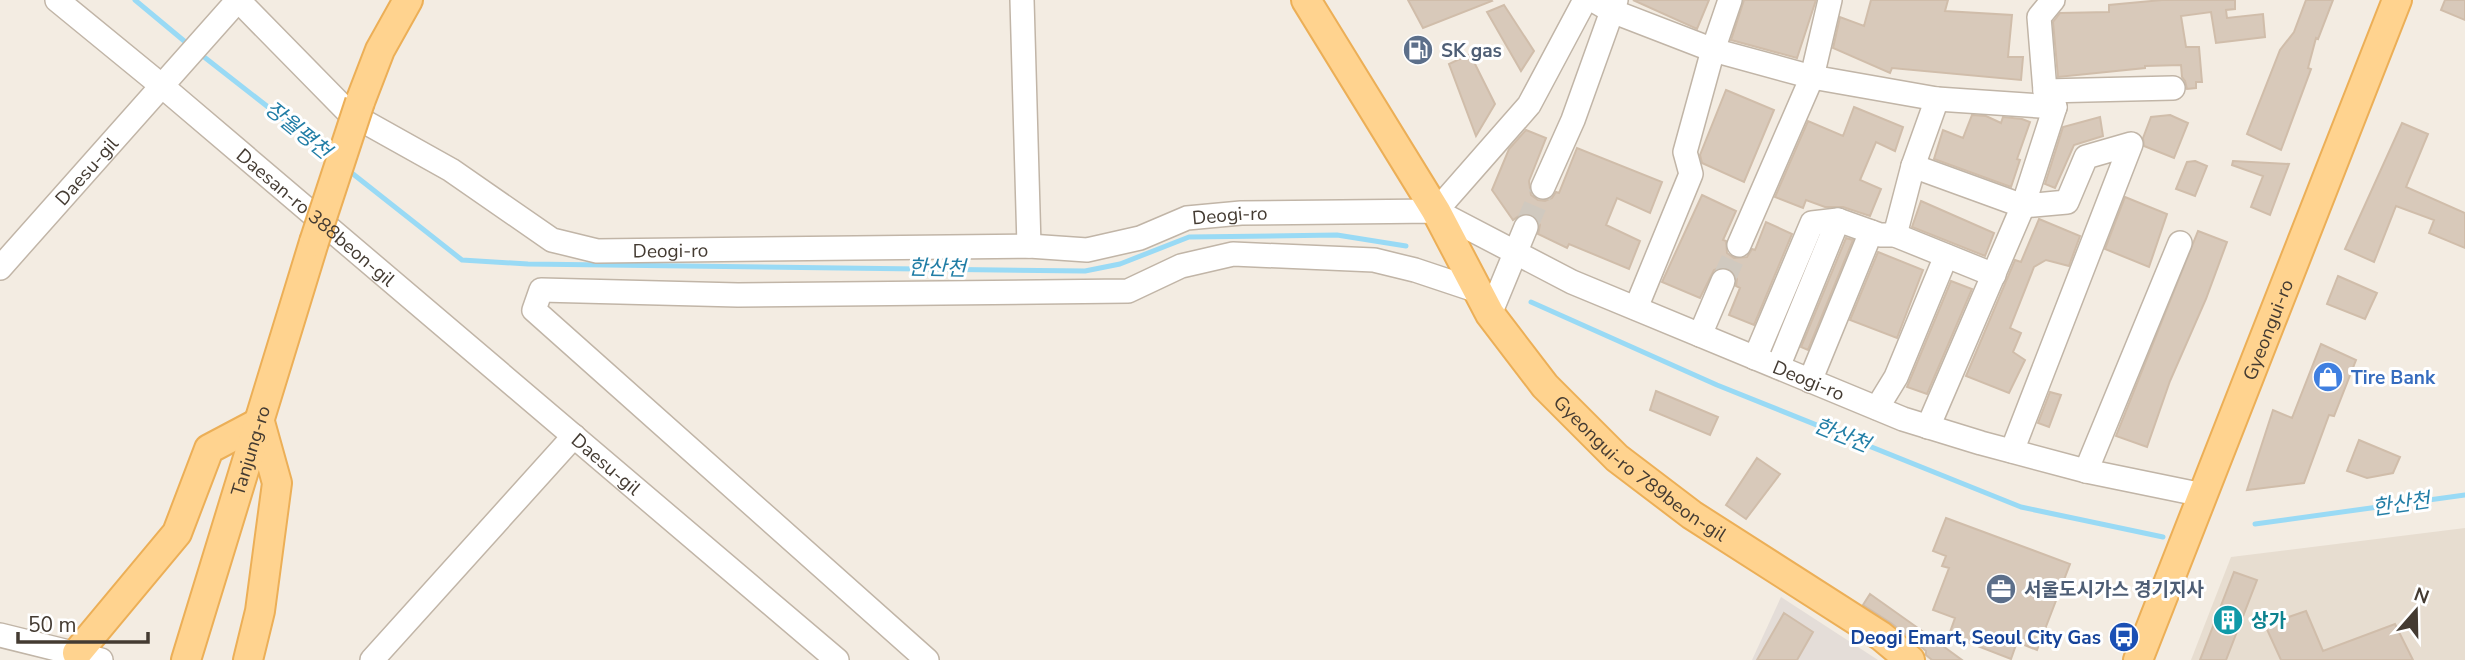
<svg xmlns="http://www.w3.org/2000/svg" width="2465" height="660" viewBox="0 0 2465 660" font-family="'Nunito Sans','Noto Sans KR',sans-serif">
<style>
.residential{fill:#e7ddd0}
.industrial{fill:#e4ddd8}
.lines{fill:none;stroke-linecap:round;stroke-linejoin:round}
.stream{stroke:#99daf5;stroke-width:5}
.building{fill:#d8c9ba;stroke:#d0bdaa;stroke-width:2}
.minor-tunnel{stroke:#d0c9bf;stroke-width:23;stroke-dasharray:23 11;stroke-linecap:butt}
.minor-casing{stroke:#c1b5a7;stroke-width:26}
.major-casing{stroke:#ecaf57;stroke-width:32}
.minor{stroke:#fff;stroke-width:23}
.major{stroke:#ffd38f;stroke-width:28}
.major-bridge-casing{stroke:#ecaf57;stroke-width:32;stroke-linecap:butt}
.major-bridge{stroke:#ffd38f;stroke-width:28}
.labels{text-anchor:middle;stroke-width:6;stroke-linejoin:round;paint-order:stroke}
.service-label{font-size:19px;font-weight:bold;fill:#4e5e75;stroke:#fff;text-anchor:start}
.street-label{font-size:19px;fill:#443b32;stroke:#fff}
.shop-label{font-size:19px;font-weight:bold;fill:#366cbe;stroke:#fff;text-anchor:start}
.culture-label{font-size:19px;font-weight:bold;fill:#0d838f;stroke:#fff;text-anchor:start}
.transit-label{font-size:19px;font-weight:bold;fill:#164399;stroke:#fff;text-anchor:end}
.water-label{font-size:21px;font-style:italic;fill:#227ea6;stroke:#fff}
</style>
<rect width="100%" height="100%" fill="#f3ece2"/>
<path class="residential" d="M2465,528v132h-274l40,-103z"/>
<path class="industrial" d="M1781,597l97,63h-126z"/>
<g class="lines">
<path class="stream" d="M135,0l54,45
M199,53l133,104
M348,170l114,90 66,4 557,7 35,-7 69,-27 148,-2 69,11
M1531,302l186,83 304,122 142,30
M2255,524l210,-29"/>
</g>
<path class="building" d="M1408,0h83l1,1 -69,27z
M1633,0h76l-12,29z
M1744,0h72l-19,58 -66,-18z
M1871,0h77l-3,11 67,4 -4,42h15l-2,23 -129,-12 -2,5 -57,-25 7,-31 24,9z
M2162,0h73v9l-9,1 1,8 36,-4 2,23 -49,6 -5,-31 -30,4 5,31h13l3,35h-6v6l-9,1 -2,-8 -3,-4 -1,-12 -36,1v2l-87,9 -5,-55 7,-9 49,-1v-7z
M2306,0h27l-15,39 -2,-1 -8,30 3,1 -30,81 -34,-16 33,-84 14,-18z
M2445,0h20v20l-24,-10z
M1504,5l30,46 -13,20 -34,-59z
M1470,54l25,50 -19,32 -27,-72z
M1726,90l48,20 -30,72 -42,-19 -2,-8z
M1854,107l49,20 -8,24 -19,-9 -16,38 21,9 -11,27 -27,-9h-18l-19,-7 -3,8 -28,-11 33,-76 35,15z
M1972,115l14,1 15,7 2,-6 19,2 8,3 -13,37 3,1 -9,27 -77,-28 9,-29 20,8z
M2170,115l18,8 -14,35 -30,-12 -1,-8 8,-21z
M2100,117l3,19 -29,9 -19,43 -10,-4 18,-57z
M2402,123l26,11 -22,53 59,26v35l-36,-15 5,-13 -38,-14 -22,56 -29,-13z
M1526,130l20,8 -17,43 2,14 7,5 7,1 7,-3 4,-6 3,1 18,-45 85,34 -12,31 -33,-15 -11,27 34,16 -11,28 -60,-25 -2,4 -29,-14 2,-9 -8,-11 -9,-1 -10,7 -21,-30 17,-41z
M2195,161l12,5 -12,30 -19,-7 11,-27z
M2233,161l56,3 -19,51 -19,-8 12,-31 -31,-11z
M1702,195l34,16 -13,29 3,1 1,12 7,5 13,-1 5,-8 3,1 11,-28 26,12 -38,91 -25,-10 11,-27 -4,-2 1,-7 -8,-11 -7,-1 -8,3 -14,28 -38,-16z
M2125,197l42,17 -18,53 -44,-18z
M1921,201l73,32 -9,23 -73,-29z
M2039,219l41,17 -11,30 -23,-6 -12,7 -24,61 11,5 -8,19 12,8 -16,33 -43,-17 49,-116 6,2z
M2198,231l29,11 -21,57 -36,82 -23,66 -31,-11z
M1846,238l7,2 -45,110 -7,-3z
M1878,252l45,18 -26,68 -47,-18z
M2338,276l39,17 -12,26 -38,-15z
M1951,281l21,8 -45,105 -20,-7z
M2321,344l35,16 -22,56 -5,-1 -25,68 -57,7 26,-80 19,8z
M1656,391l62,26 -8,18 -60,-25z
M2050,392l11,3 -12,32 -11,-4z
M2359,440l41,17 -7,16 -26,5 -20,-7z
M1757,458l23,16 -34,45 -20,-14z
M1946,518l124,46 -33,86 -20,-8 -6,17 -62,-24 6,-17 -22,-8 16,-42 -7,-2 4,-10 -13,-5z
M2234,572l23,8 -31,80h-26z
M1870,594l62,44 30,22h-30l-6,-5v-4l-35,-28 -28,-18z
M2306,611l17,40 72,-27 18,36h-132l-16,-35z
M1784,613l29,19 -16,28h-40z"/>
<g class="lines">
<path class="minor-tunnel" d="M1526,227l17,-40
M1723,281l16,-36"/>
<g class="minor-casing">
<g id="minor">
<path id="s1" d="M57,0l105,86 675,574"/>
<path id="s2" d="M238,0l111,113 102,57 101,70 45,11 432,-5 58,4 53,-12 47,-20 54,-5 195,-2 136,71 331,137 78,24 105,28 117,24"/>
<path d="M1022,0l7,246"/>
<path d="M1593,0l19,11 101,39 99,27 125,22 118,8"/>
<path d="M2045,91l128,-3"/>
<path d="M1913,166l110,40 44,-4 19,-45 45,-13 -119,307"/>
<path d="M1543,187l30,-67 43,-120"/>
<path d="M1436,211l93,-106 56,-105"/>
<path d="M1895,235l18,-69 24,-67"/>
<path d="M1739,245l73,-168 18,-77"/>
<path id="s3" d="M0,268l238,-268"/>
<path d="M1636,308l55,-134 -6,-22 28,-102 17,-50"/>
<path d="M1490,314l36,-87"/>
<path d="M1700,335l23,-54"/>
<path d="M1755,358l57,-135 26,-3 42,15h15l99,40"/>
<path d="M1778,367l60,-147"/>
<path d="M1810,381l61,-149"/>
<path d="M1877,408l19,-31 50,-121"/>
<path d="M1928,427l95,-221 32,-99 -10,-16 -6,-74 14,-17"/>
<path d="M2086,471l94,-228"/>
<path d="M0,635l101,25"/>
<path d="M372,660l202,-224"/>
<path d="M927,660l-393,-350 7,-20 197,5 390,-4 53,-25 52,-12 141,6 41,10 63,21"/>
</g>
</g>
<g class="major-casing">
<g id="major">
<path id="s4" d="M1306,0l130,211 54,103 55,72 72,72 75,57 189,121 29,24"/>
<path d="M360,102l20,-52 28,-50"/>
<path d="M77,653l100,-120 32,-84 51,-27 17,61 -17,128 -12,49"/>
<path id="s5" d="M186,660l128,-418"/>
<path id="s6" d="M2138,660l259,-660"/>
</g>
</g>
<use href="#minor" class="minor"/>
<use href="#major" class="major"/>
<g class="major-bridge-casing">
<path id="major-bridge" d="M314,242l46,-140"/>
</g>
<use href="#major-bridge" class="major-bridge"/>
</g>
<defs>
<g id="fuel-disc" transform="scale(1.575)"><circle r="9.5" fill="#5c6f8a" stroke="#fff"/><path d="M-5.5-6h7V0h2V4h1.3V-2.5L3-4.5l.8-.8L6-3V5H2.5V1h-1V6h-7ZM-4.2-4.7v3.2H.2V-4.7Z" fill="#fff"/></g>
<g id="shop-disc" transform="scale(1.575)"><circle r="9.5" fill="#3f7fe0" stroke="#fff"/><path d="M-5-2.5h2.3a2.7 3.5 0 0 1 5.4 0H5L5.5 6h-11ZM-1.5-2.5h3a1.5 2.3 0 0 0-3 0Z" fill="#fff"/></g>
<g id="office-disc" transform="scale(1.575)"><circle r="9.5" fill="#5c6f8a" stroke="#fff"/><path d="M-6-3h4V-5.5h4V-3h4V5H-6ZM-1-4.5V-3h2v-1.5ZM-6 0V1H6V0Z" fill="#fff"/></g>
<g id="building-disc" transform="scale(1.575)"><circle r="9.5" fill="#0f9aa8" stroke="#fff"/><path d="M-4-6H4V6H1V3H-1V6H-4ZM-2.5-4.3h1.7v1.8h-1.7ZM.8-4.3h1.7v1.8H.8ZM-2.5-1h1.7V.8h-1.7ZM.8-1h1.7V.8H.8Z" fill="#fff"/></g>
<g id="bus-disc" transform="scale(1.575)"><circle r="9.5" fill="#1a4fb4" stroke="#fff"/><path d="M-5-6H5V4H4V6H2V4H-2V6H-4V4H-5ZM-3.5-4V0h7V-4ZM-3.5 1.2v1.5H-2V1.2ZM2 1.2v1.5H3.5V1.2Z" fill="#fff"/></g>
</defs>
<g fill-rule="evenodd">
<use href="#fuel-disc" x="1418" y="50"/>
<use href="#shop-disc" x="2328" y="377"/>
<use href="#office-disc" x="2001" y="589"/>
<use href="#building-disc" x="2228" y="620"/>
<use href="#bus-disc" x="2124" y="637"/>
</g>
<g class="labels">
<g class="service-label">
<text x="1441" y="57">SK gas</text>
<text x="2024" y="596">서울도시가스 경기지사</text>
</g>
<g class="street-label">
<text dy="7" stroke="none"><textPath href="#s3" startOffset="130">Daesu-gil</textPath></text>
<text dy="7" stroke="none"><textPath href="#s2" startOffset="1083">Deogi-ro</textPath></text>
<text dy="7" stroke="none"><textPath href="#s1" startOffset="338">Daesan-ro 388beon-gil</textPath></text>
<text dy="7" stroke="none"><textPath href="#s2" startOffset="518">Deogi-ro</textPath></text>
<text dy="7" stroke="none"><textPath href="#s6" startOffset="355">Gyeongui-ro</textPath></text>
<text dy="7" stroke="none"><textPath href="#s2" startOffset="1699">Deogi-ro</textPath></text>
<text dy="7" stroke="none"><textPath href="#s5" startOffset="219">Tanjung-ro</textPath></text>
<text dy="7" stroke="none"><textPath href="#s4" startOffset="581">Gyeongui-ro 789beon-gil</textPath></text>
<text dy="7" stroke="none"><textPath href="#s1" startOffset="719">Daesu-gil</textPath></text>
</g>
<g class="shop-label">
<text x="2351" y="384">Tire Bank</text>
</g>
<g class="culture-label">
<text x="2251" y="627">상가</text>
</g>
<g class="transit-label">
<text x="2101" y="644">Deogi Emart, Seoul City Gas</text>
</g>
<g class="water-label">
<text transform="translate(298 130) rotate(39)" y="7">장월평천</text>
<text transform="translate(937 268) rotate(1)" y="7">한산천</text>
<text transform="translate(1842 435) rotate(22)" y="7">한산천</text>
<text transform="translate(2401 504) rotate(-8)" y="7">한산천</text>
</g>
</g>
<g transform="translate(2416 611) rotate(20)" stroke="#ffffff" stroke-width="5" paint-order="stroke">
<path d="M0-5L12 26L0 18L-12 26Z" fill="#443b32"/>
<text y="-10" font-size="19" font-weight="bold" text-anchor="middle" fill="#443b32">N</text>
</g>
<path d="M18 632v10h130v-10" fill="none" stroke="#443b32" stroke-width="3.5"/>
<text x="28" y="632" font-size="21" fill="#443b32" stroke="#ffffff" stroke-width="5" paint-order="stroke">50 m</text>
</svg>
